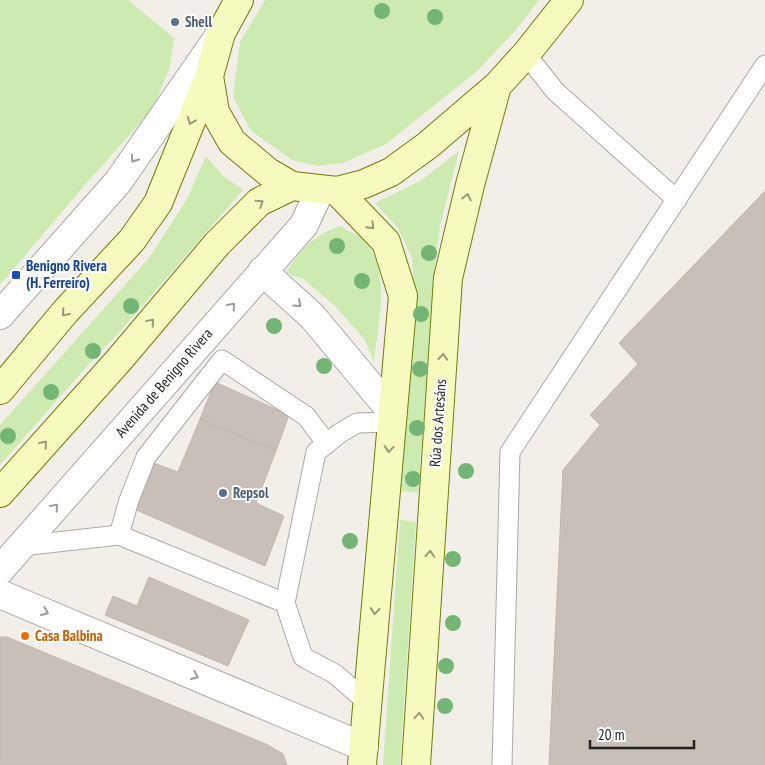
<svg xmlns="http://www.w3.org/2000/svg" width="765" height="765" viewBox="0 0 765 765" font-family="'PT Sans Narrow',sans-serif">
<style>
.grass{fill:#cdebb0}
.building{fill:#c7bfb8;stroke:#c4b6ab}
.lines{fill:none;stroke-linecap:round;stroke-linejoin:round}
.lane-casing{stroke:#a9a9a9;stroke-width:21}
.street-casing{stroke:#a9a9a9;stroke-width:30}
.secondary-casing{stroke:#707d05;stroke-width:30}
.lane{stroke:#fff;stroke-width:19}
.street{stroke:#fff;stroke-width:28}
.secondary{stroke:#f7fabf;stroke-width:28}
.tree{fill:#74b475}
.oneway{stroke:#979978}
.oneway2{stroke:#9c9c9c}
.service-dot{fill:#5c6f8a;stroke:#fff;stroke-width:2}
.transit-dot{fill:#1a4fb4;stroke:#fff;stroke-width:2}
.food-dot{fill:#e8710a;stroke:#fff;stroke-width:2}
.labels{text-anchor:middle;stroke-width:4;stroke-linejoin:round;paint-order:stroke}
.service-label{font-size:15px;font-weight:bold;fill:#4e5e75;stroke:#fff;text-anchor:start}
.transit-label{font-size:15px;font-weight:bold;fill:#164399;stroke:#fff;text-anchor:start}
.street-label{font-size:15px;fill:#222;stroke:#fff}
.food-label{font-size:15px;font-weight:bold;fill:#c56008;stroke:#fff;text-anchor:start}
</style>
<rect width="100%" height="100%" fill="#f2efe9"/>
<path class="grass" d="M0,0h128l46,38 -4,29 -17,42 -64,71 -89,105z
M265,0h274l-24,31 -39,41 -90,72 -43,19 -25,3 -26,-6 -41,-29 -18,-35 7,-54z
M459,151l-19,75 -5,39 -17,228 -17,-2 13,-195 -2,-38 -14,-30 -23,-25 45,-22z
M206,156l16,19 21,15 -127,146 -20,20 -96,109v-40l149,-167 38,-59z
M340,226c7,5 21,9 26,16 25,34 12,81 8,120l-9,-22 -31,-35 -31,-26 -17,-6c15,-25 26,-36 54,-47z
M400,520l16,2 -16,243h-17z"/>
<path class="building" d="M765,191v574h-216l14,-295 37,-45 -10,-10 48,-51 -19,-21z
M215,382l74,33 -13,36 -76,-32z
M200,419l76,32 -20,52 28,13 -19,50 -131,-57 17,-47 27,10z
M149,577l100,43 -21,46 -123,-51 8,-19 24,10z
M0,637h7l261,108 15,9 4,11h-287z"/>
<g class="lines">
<g class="lane-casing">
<path id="lane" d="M526,54l29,37 122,109
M119,535l10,-35 17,-43 76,-97 84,56 21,28
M21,546l98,-11 166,68 18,54 32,17 32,28
M285,603l31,-151 24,-19 17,-10 35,-1
M502,765l8,-313 255,-387"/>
</g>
<g class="street-casing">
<path id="street" d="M262,271l50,45 80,96
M0,315l118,-133 101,-146
M0,570l304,-345 16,-35
M0,594l364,153"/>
</g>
<g class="secondary-casing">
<path id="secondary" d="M239,0l-18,33 -12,43 6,36 17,30 36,30 24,14 45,5 27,-7 27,-12 37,-27 69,-59 29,-32 43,-54
M337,191l49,51 17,54 -41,469
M0,390l65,-78 67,-72 26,-37 51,-126
M0,493l119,-133 98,-116 42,-42 33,-16
M416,765l32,-487 22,-93 27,-99"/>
</g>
<use href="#lane" class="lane"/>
<use href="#street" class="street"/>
<use href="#secondary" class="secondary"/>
</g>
<g class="tree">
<circle cx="382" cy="11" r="8"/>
<circle cx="435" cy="17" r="8"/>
<circle cx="337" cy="246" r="8"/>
<circle cx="429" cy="253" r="8"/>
<circle cx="362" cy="281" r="8"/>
<circle cx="131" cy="306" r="8"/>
<circle cx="421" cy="314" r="8"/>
<circle cx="274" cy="326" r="8"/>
<circle cx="93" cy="351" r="8"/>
<circle cx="324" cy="366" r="8"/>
<circle cx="420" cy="369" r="8"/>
<circle cx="51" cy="392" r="8"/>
<circle cx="417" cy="428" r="8"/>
<circle cx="8" cy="436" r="8"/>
<circle cx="466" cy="471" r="8"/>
<circle cx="413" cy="479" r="8"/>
<circle cx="350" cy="541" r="8"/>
<circle cx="453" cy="559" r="8"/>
<circle cx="453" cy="623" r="8"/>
<circle cx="446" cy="666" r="8"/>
<circle cx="445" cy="706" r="8"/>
</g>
<defs><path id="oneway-chevron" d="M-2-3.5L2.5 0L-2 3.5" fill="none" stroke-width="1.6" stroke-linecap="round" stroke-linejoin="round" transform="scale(1.25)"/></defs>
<g class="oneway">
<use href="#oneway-chevron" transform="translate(191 121) rotate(112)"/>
<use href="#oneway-chevron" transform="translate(467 197) rotate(-77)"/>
<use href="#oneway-chevron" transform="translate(260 203) rotate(-34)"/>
<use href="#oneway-chevron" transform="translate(371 226) rotate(46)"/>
<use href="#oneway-chevron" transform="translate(65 313) rotate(131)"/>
<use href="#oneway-chevron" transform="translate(151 322) rotate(-50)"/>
<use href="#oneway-chevron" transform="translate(443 357) rotate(-86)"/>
<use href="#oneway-chevron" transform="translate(44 444) rotate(-49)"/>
<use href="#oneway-chevron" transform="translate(389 449) rotate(95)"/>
<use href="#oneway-chevron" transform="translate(430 554) rotate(-86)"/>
<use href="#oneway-chevron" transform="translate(375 611) rotate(95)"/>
<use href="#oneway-chevron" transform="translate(419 716) rotate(-86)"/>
</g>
<g class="oneway2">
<use href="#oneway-chevron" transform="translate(134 159) rotate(125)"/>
<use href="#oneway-chevron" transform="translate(298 304) rotate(42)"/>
<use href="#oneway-chevron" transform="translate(232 306) rotate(-49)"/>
<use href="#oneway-chevron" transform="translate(55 507) rotate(-49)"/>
<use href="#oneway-chevron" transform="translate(45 612) rotate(23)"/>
<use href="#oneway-chevron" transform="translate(195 676) rotate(23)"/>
</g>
<g class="service-dot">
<circle cx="175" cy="22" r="5"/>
<circle cx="223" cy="493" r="5"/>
</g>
<rect class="transit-dot" x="11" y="270" width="10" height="10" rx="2.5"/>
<circle class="food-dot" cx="25" cy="636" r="5"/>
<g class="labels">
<g class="service-label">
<text x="185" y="27">Shell</text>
<text x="233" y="498">Repsol</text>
</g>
<g class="transit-label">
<text x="26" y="271">Benigno Rivera<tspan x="26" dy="17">(H. Ferreiro)</tspan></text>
</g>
<g class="street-label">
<text transform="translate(164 383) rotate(-49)" y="5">Avenida de Benigno Rivera</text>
<text transform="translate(438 423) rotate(-86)" y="5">Rúa dos Artesáns</text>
</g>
<g class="food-label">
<text x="35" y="641">Casa Balbina</text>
</g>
</g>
<path d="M590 740v8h104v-8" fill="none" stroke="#222222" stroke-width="2.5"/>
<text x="598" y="740" font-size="15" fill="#222222" stroke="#ffffff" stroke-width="4" paint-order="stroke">20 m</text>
</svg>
